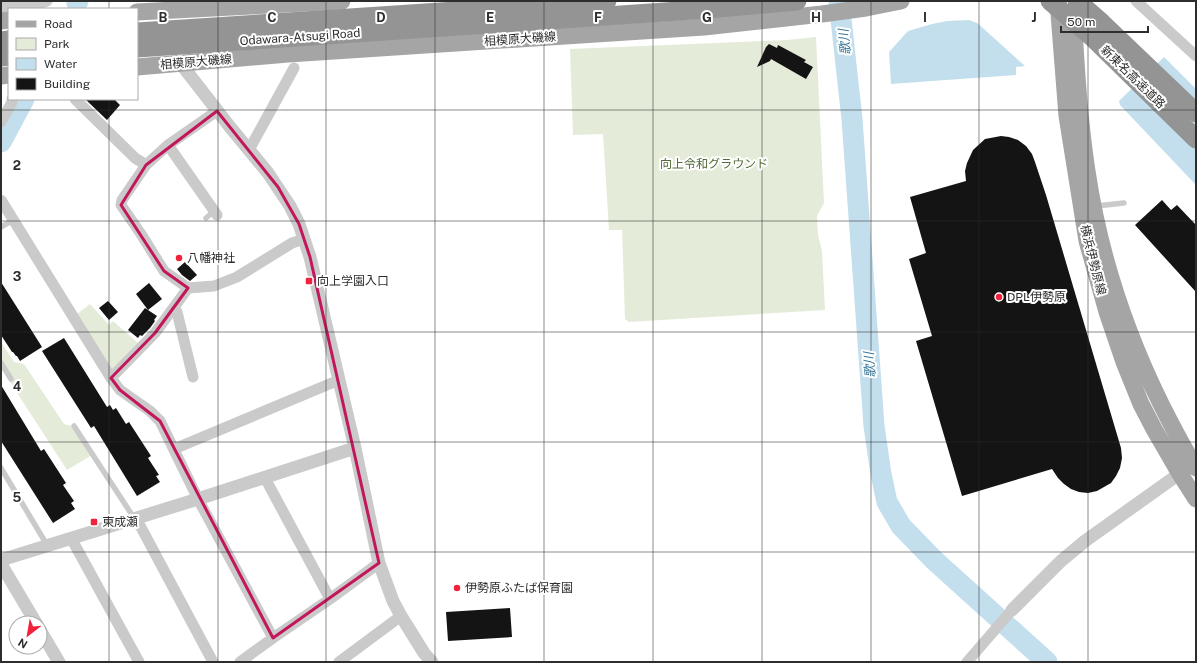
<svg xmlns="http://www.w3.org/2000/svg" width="1197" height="663" viewBox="0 0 1197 663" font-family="'Public Sans','Noto Sans JP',sans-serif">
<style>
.green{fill:#e4ecd9}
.water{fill:#c3dfed}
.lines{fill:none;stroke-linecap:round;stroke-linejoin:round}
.river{stroke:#c3dfed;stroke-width:21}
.building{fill:#141414}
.service{stroke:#cacaca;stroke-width:5.5}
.minor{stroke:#cacaca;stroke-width:11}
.tertiary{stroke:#cacaca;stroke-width:13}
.primary{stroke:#a5a5a5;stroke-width:17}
.motorway{stroke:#949494;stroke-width:19}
.motorway-bridge{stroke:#949494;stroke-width:19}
.marked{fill:none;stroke:#c2185b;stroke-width:3;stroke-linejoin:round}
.grid{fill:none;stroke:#2d2d2d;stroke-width:1;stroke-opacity:0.55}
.poi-dot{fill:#f1223b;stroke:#fff;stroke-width:1.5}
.labels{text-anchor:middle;stroke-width:4;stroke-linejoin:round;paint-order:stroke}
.street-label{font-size:12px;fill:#2d2d2d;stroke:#fff}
.park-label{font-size:12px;fill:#526b38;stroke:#fff}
.poi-label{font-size:12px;fill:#2d2d2d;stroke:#fff;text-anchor:start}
.water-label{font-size:13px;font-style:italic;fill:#367494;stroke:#fff}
.grid-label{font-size:13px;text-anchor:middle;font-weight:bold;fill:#2d2d2d;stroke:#fff;stroke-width:4;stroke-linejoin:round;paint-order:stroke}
</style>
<rect width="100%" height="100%" fill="#fff"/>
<path class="green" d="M816,37l8,166 -7,13 1,19 4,16 3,59 -196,12 -4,-3 -3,-89h-13l-6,-96 -30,1 -3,-86 217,-9z
M90,304l19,21 4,-4 25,22 -26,27 -35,-56z
M1,342l13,20 10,2 40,60 10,3 18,28 -25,15 -66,-102z"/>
<path class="water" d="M969,20l8,3 7,6 41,37 -9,1v8l-125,9 -2,-32 19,-21 24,-7 15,-3z
M1164,57l32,32v96l-76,-80 -1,-4z"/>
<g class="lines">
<path class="river" d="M839,1l13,118 22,307 7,48 6,28 14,24 33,34 113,102
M77,3l1,-2
M1,142l23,-43"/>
</g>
<path class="building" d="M769,44l8,4 1,-3 28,15 -2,2 9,5 -7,12 -35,-20 -1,2 -13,6 9,-20z
M85,99h29l6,6 -13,15z
M1001,136l8,1 9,3 8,6 6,8 3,8 11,33 75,253 1,10 -2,10 -4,8 -5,7 -14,8 -9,2 -9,-1 -8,-3 -7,-5 -6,-6 -6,-9 -90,27 -46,-155 16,-5 -23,-77 17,-6 -16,-56 56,-16 -1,-10 2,-8 6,-13 12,-11z
M1162,200l9,10 6,-5 19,20v67l-61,-67z
M185,262l12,13 -7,6 -8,-6 -5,-6z
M1,282l41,65 -22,14 -3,-5h-1l-3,-4h-1l-11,-17z
M149,283l13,16 -14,11 -12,-16z
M108,301l10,11 -9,8 -10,-12z
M145,308l12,8 -3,4 1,1 -5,7 -8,8 -2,-1 -2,3 -10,-8z
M64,338l43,69 3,-2 3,5 3,-2 10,16 3,-2 22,34 -3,2 11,17 -3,1 4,6 -23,14 -43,-70 -3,2 -49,-77z
M1,385l40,66 3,-2 22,34 -3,2 11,16 -3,2 4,6 -22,14 -52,-82z
M510,608l2,29 -64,4 -2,-29z"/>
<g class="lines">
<path class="service" d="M1096,206l28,-3
M206,218l8,-7
M1,227l12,-7
M1,363l10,16
M74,426l60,92
M1,468l46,77"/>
<path class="minor" d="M1136,1l60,55
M1,7l35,-2 11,-4
M75,99l60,59 11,7
M217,111l-49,34 -22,20 -24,35 -1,5 20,29 23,37 24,17 26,-2 23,-9 55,-34 12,-4
M1,122l11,-20v-3
M168,145l49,70
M249,150l45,-82
M1,200l110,178 9,12 30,21 10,10 38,78 75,139 -33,24
M173,309l4,3 16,65
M111,378l44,-45 33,-45
M174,449l165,-69
M265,478l65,121
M136,518l77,144
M71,538l68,124
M273,638l57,-39 49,-36
M339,662l62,-46
M967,662l45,-52"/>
<path class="tertiary" d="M181,64l49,63 38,46 22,33 9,18 11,33 29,123 16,68 24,115 14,38 8,15 23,37 8,9
M1,560l197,-61 157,-51
M1,564l35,59
M1012,610l49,-49 24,-20 101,-72
M40,630l19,32"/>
<path class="primary" d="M1058,1l9,115 20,125 20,71 17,50 17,42 13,25 26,45 16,25
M1073,11c3,54 6,107 14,160 12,81 38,160 74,233 11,22 22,43 35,64
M137,12l205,-11
M1,21l8,-1
M137,67l151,-13 416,-27 118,-13 44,-6 35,-7
M1,76l8,-1"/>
<path class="motorway" d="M1077,1l25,22 94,90
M137,32l470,-31
M1,41l8,-1
M137,48l571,-39 89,-8
M1,57l8,-1"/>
<path class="motorway-bridge" d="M1050,1l42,36 104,102"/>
</g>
<path class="marked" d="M217,111l61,76 21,37 11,33 69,306 -106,75 -113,-217 -40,-31 -9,-12 44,-45 33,-45 -24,-17 -43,-66 25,-40z"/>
<path class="grid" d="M109,1v8M218,1v661M326,1v661M435,1v661M544,1v661M653,1v661M762,1v661M871,1v661M979,1v661M1088,1v661M109,99v563M1,110h1195M1,221h1195M1,332h1195M1,442h1195M1,552h1195"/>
<g class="poi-dot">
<circle cx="179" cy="258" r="4"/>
<rect x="305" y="277" width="8" height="8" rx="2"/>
<circle cx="999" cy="297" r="4"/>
<rect x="90" y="518" width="8" height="8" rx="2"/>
<circle cx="457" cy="588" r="4"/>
</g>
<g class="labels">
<g class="street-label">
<text transform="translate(300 37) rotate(-4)" y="4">Odawara-Atsugi Road</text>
<text transform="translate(520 39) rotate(-4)" y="4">相模原大磯線</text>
<text transform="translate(196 62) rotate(-5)" y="4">相模原大磯線</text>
<text transform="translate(1133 77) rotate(44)" y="4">新東名高速道路</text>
<text transform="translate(1093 260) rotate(76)" y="4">横浜伊勢原線</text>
</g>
<g class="park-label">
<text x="714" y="168">向上令和グラウンド</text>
</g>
<g class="poi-label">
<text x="187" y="262">八幡神社</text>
<text x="317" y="285">向上学園入口</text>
<text x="1007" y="301">DPL伊勢原</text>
<text x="102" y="526">東成瀬</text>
<text x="465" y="592">伊勢原ふたば保育園</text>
</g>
<g class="water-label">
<text transform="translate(844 42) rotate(-96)" y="5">歌川</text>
<text transform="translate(869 365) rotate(-94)" y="5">歌川</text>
</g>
</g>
<g class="grid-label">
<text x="163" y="22">B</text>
<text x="272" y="22">C</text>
<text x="381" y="22">D</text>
<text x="490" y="22">E</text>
<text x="598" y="22">F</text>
<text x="707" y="22">G</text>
<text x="816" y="22">H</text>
<text x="925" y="22">I</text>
<text x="1034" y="22">J</text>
<text x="17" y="170">2</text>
<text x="17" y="281">3</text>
<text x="17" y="391">4</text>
<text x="17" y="502">5</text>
</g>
<rect width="1197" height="663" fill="none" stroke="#2d2d2d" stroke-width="4"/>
<rect x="8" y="8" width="130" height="92" fill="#ffffff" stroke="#ababab"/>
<rect x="16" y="21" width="20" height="6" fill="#a5a5a5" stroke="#ababab"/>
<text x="44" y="28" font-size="12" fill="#2d2d2d">Road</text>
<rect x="16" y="38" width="20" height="12" fill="#e4ecd9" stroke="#ababab"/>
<text x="44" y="48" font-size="12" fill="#2d2d2d">Park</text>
<rect x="16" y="58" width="20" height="12" fill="#c3dfed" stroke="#ababab"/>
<text x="44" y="68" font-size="12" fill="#2d2d2d">Water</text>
<rect x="16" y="78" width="20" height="12" fill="#141414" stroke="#ababab"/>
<text x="44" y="88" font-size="12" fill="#2d2d2d">Building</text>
<g transform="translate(28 635) rotate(211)"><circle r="19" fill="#ffffff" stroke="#ababab"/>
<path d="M0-3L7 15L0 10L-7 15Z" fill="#f1223b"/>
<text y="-6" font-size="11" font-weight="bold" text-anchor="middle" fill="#2d2d2d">N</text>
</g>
<path d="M1061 26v6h87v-6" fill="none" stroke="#2d2d2d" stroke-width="2"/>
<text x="1067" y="26" font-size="12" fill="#2d2d2d" stroke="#ffffff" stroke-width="3" paint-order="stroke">50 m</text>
</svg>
